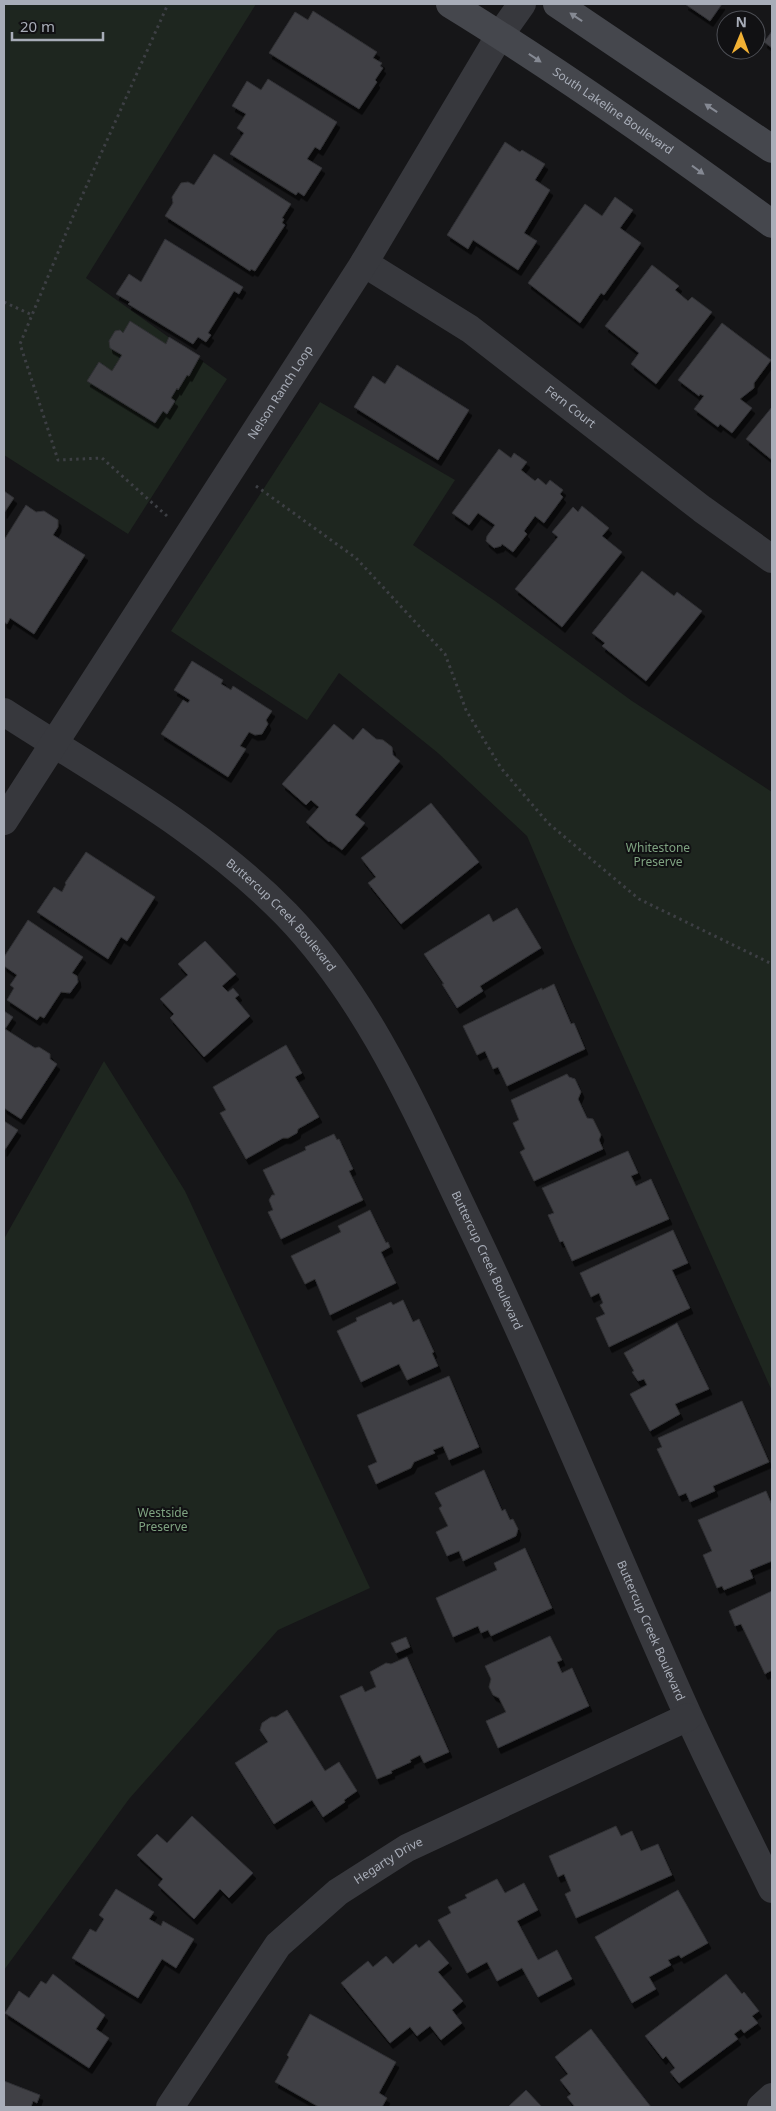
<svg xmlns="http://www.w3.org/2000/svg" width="776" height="2111" viewBox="0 0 776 2111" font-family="'Noto Sans',sans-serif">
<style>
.green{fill:#1e261f}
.building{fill:#404145;stroke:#303034;filter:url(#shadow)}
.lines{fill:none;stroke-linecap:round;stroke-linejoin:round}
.path{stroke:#3d3f44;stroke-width:3;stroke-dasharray:2.5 4;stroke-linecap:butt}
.minor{stroke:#37383d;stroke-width:28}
.secondary{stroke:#45474d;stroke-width:28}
.oneway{fill:#858993}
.labels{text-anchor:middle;stroke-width:4;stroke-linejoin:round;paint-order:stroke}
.street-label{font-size:12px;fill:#a8adb8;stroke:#111113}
.park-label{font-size:12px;fill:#7fa381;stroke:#111113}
</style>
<defs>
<filter id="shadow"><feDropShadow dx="3" dy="5.5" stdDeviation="0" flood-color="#0009"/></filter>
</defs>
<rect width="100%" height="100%" fill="#161618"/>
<path class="green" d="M4,4h252l-170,274 141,101 -99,155 -124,-79z
M320,402l135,78 -42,65 82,56 137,100 140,91v599l-199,-447 -46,-108 -89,-83 -99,-80 -32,47 -136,-89z
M104,1061l81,130 185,397 -92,42 -149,169 -125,171v-731z"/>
<path class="building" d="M685,4h37l-12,17z
M313,11l64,41 -4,6 9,5 -2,3 3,2 -8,12 2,2 -18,27 -90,-56 26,-41 13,8z
M772,31v17l-8,-6z
M268,79l69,43 -17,28 -5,-3 -8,12 15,9 -18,28 -6,-4 -2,3 -66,-41 14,-21 -7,-5 9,-14 -14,-8 15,-25 14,9z
M505,142l15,10 2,-2 23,14 -10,16 15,10 -26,43 13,8 -19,29 -45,-30 -5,9 -21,-14z
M214,154l77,50 -9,14 2,1 -2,4 3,2 -30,46 -4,-2 -1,2 -85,-55 8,-13 -1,-6 9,-14 7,-1 6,3z
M615,197l18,13 -13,18 21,15 -37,52 -3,-2 -21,30 -52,-40 57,-79 17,12z
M165,239l78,48 -4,7 -5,-3 -26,42 3,2 -5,7 -8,-5 -5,7 -65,-40 2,-2 -14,-8 13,-20 12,8z
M652,265l27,21 -4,4 13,11 4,-4 20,15 -56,72 -25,-20 8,-11 -34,-27z
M130,321l36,23 3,-7 31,19 -11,20 -2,-1 -9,15 -1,-2 -6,10 4,3 -8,13 -4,-3 -8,12 -68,-42 12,-19 13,9 10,-16 -12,-7 -1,-7 6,-10 5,-1 3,3z
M722,323l49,37 -17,23v5l-14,11 12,9 -20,25 -12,-9 -2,3 -24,-18 10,-13 -4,-2 -1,2 -21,-16z
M397,365l72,45 -31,50 -84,-53 19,-31 12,8z
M772,407v53l-26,-21z
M499,449l12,9 3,-5 13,9 -6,8 14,11 3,-3 8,7 4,-5 13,10 -3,4 3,3 -19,26 -9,-7 -11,15 3,3 -14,18 -11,-8 -1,2 -7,2 -8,-7 1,-5 8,-11 -17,-12 -9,12 -17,-12z
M4,491l10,7 -10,15z
M26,505l10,7 8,-1 14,9v7l-5,8 32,20 -51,79 -24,-16 -3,6 -3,-2v-82z
M582,506l27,22 -7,8 20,16 -60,75 -47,-38 43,-52 -6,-5 21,-25 5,5z
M642,571l32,25 3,-4 25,19 -56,70 -44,-35 3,-3 -13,-10z
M192,661l31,19 -2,4 10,6 2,-4 39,25 -6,9 2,4 -6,10 -7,1 -6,-3 -9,14 6,3 -18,28 -67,-43 22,-34 5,3 2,-3 -16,-10z
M334,724l19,16 10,-12 13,11 7,1 9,7 1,8 7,6 -45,54 10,8 -23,27 -12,-9 -1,1 -23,-20 13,-15 -8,-7 -5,5 -24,-21z
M431,803l48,59 -78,62 -33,-41 8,-6 -15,-19z
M86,852l69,45 -28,44 -6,-4 -13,22 -71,-47 17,-25 8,5 4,-8 -1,-1z
M517,908l24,40 -61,38 3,5 -26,17 -15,-24h2l-20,-30 65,-40 4,8z
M28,920l55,37 -11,16 5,3 1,6 -8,11 -9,-1 -17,26 -4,-2 -3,4 -30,-20 7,-12 -4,-3 7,-10 -13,-9v-9z
M205,941l31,33 -14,12 6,6 5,-4 6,7 -4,3 15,18 -46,41 -34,-39 4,-4 -14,-15 28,-24 -10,-11z
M554,984l17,40 3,-1 11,26 -78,37 -9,-19 -5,2 -8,-18 -8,4 -14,-29 79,-38v2z
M4,1011l9,6 -8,12 30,19 4,-1 11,7v5l7,5 -36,55 -17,-11z
M286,1045l16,28 -7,4 24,40 -21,12 -1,4 -9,5h-5l-37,21 -26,-46 6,-3 -13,-23z
M567,1074l2,3 6,2 6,13 -3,7 9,19 6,1 8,16 -2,5 4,9 -69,32 -14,-29 5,-3 -12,-26 6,-3 -8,-20z
M4,1121l14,9 -14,21z
M334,1134l3,6 2,-1 14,30 -4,2 14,29 -82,39 -13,-27 5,-2 -4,-10 3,-5h3l-12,-25 43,-20 -1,-3z
M628,1151l10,22 -7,3 5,10 15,-7 18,40 -97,42 -9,-20 -3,1 -12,-27 6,-2 -12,-25z
M370,1210l16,33 2,-1 2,5 -9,5 15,31 -66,32 -15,-36 -10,5 -14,-28 50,-24 -3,-6z
M673,1230l15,33 -16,7 18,38 -81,39 -13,-29 9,-4 -5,-9 3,-2 -4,-10 -8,4 -11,-24z
M403,1300l10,22 6,-3 15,33 -2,1 6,13 -31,14 -8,-16 -38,18 -24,-51 20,-10 -1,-3 35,-16 2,3z
M677,1323l32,66 -34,15 5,10 -30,17 -20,-37 17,-9 -3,-6 -6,2 -6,-9 2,-1 -10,-18z
M449,1376l30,71 -30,13 -6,-14 -10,4 2,3 -21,9 -3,6 -35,16 -8,-18 9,-4 -20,-47z
M742,1401l27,61 -56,24 2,5 -25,11 -4,-9 -7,3 -22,-47 5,-2 -4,-9z
M484,1470l18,41 3,-2 5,11 3,-1 5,10 -2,7 -53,25 -4,-10 -12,5 -11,-24 12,-6 -9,-18 3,-2 -7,-13z
M766,1491l6,14v56l-22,9 3,8 -29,12 -2,-4 -5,2 -14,-33 9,-4 -14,-31z
M525,1548l27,60 -61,28 -3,-6 -7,3 -3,-7 -25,11 -17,-39 61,-28 -3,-7z
M772,1591v79l-7,4 -24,-50 -6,2 -6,-15z
M550,1636l12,24 -5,2 5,11 10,-5 17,38 -91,42 -12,-27 20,-9 -7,-14 -6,-3 -4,-8 2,-8 -6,-13z
M406,1637l4,10 -14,6 -5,-10z
M407,1657l42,95 -25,11 -4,-8 -10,5 1,2 -20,9 1,2 -15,6 -37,-83 22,-10 3,6 11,-5 -6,-15 16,-9 5,1z
M287,1710l38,61 14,-9 18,29 -13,9 1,2 -22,15 -11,-17 -38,24 -39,-61 33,-21 -8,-12 2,-7 9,-6h5z
M192,1816l61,57 -24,25 -9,-9 -26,30 -36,-34 5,-6 -26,-24 20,-21 10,9z
M616,1826l5,10 11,-5 9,20 17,-7 14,31 -96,43 -11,-24 6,-3 -7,-17 -6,3 -9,-21z
M497,1879l8,14 19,-10 14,27 -21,11 21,39 19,-10 15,29 -34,18 -16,-29 -25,13 -10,-19 -20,11 -29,-53 13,-7 -3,-6 19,-9 -2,-3z
M116,1889l38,23 -5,7 12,7 2,-5 31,18 -18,29 -14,-9 -24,39 -66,-40 18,-29 6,3 8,-13 -5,-4z
M678,1890l30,53 -27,15 -2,-3 -11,5 3,5 -22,12 7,12 -24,14 -37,-66z
M429,1940l20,23 -11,9 25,29 -11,9 10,13 -21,17 -11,-14 -13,10 -7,-9 -20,16 -49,-60 27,-22 5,6 13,-11 7,8 23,-20 3,4z
M53,1974l52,41 -9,14 13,9 -20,30 -84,-55 14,-22 10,7 12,-17 5,3z
M726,1974l16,20 2,-2 15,19 -7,5 6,7 -14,10 -3,-4 -7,5 4,5 -59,44 -9,-11 5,-4 -9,-12 -3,3 -18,-23z
M310,2014l86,48 -17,31 8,5 -5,9h-63l-44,-25 14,-25 -2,-2z
M591,2029l35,46 25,32h-76l-8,-10 4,-3 -11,-14 8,-6 -13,-17z
M4,2081l36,14 -3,8 -4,-2 -2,6h-27z
M526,2090l16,17h-34z"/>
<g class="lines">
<path class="path" d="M4,302l28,13
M256,486l100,72 89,96 21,56 35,58 47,55 91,76 133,65
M167,516l-65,-58 -44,2 -38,-116 54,-130 94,-210"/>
<g class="minor">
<path id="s1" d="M364,263l106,66 232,180 70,50"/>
<path id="s2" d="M4,712c97,63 200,118 282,202 86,89 134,206 187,316 76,159 142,323 214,483 27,60 57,118 85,176"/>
<path id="s3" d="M4,821l360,-558 136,-228 22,-31"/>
<path id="s4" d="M170,2107l108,-162 60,-53 69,-44 281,-131"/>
<path d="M761,2107l11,-10"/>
</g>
<g class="secondary">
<path id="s5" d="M450,4c111,68 217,143 322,220"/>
<path d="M557,4l215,145"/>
</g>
</g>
<defs><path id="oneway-solid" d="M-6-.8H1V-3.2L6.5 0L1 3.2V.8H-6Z" transform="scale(1.25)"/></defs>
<g class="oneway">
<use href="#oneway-solid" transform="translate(576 17) rotate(-146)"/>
<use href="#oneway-solid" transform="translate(535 58) rotate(34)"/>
<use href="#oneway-solid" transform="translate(711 108) rotate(-146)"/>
<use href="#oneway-solid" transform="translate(698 170) rotate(36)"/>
</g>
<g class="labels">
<g class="street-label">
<text dy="4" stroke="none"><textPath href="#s5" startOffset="195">South Lakeline Boulevard</textPath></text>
<text dy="4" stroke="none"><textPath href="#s3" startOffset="510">Nelson Ranch Loop</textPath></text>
<text dy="4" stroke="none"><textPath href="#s1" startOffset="252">Fern Court</textPath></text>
<text dy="4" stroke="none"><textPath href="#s2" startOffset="345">Buttercup Creek Boulevard</textPath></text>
<text dy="4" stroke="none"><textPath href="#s2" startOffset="750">Buttercup Creek Boulevard</textPath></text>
<text dy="4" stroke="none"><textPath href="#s2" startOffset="1155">Buttercup Creek Boulevard</textPath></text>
<text dy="4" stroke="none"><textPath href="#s4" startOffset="334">Hegarty Drive</textPath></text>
</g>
<g class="park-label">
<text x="658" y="852">Whitestone<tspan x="658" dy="14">Preserve</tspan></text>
<text x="163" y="1517">Westside<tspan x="163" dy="14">Preserve</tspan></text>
</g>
</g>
<rect width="776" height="2111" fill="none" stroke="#a8adb8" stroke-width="10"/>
<g transform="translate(741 35) rotate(1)"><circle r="24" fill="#111113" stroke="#4d4f55"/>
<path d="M0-4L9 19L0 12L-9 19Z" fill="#f2b134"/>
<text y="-8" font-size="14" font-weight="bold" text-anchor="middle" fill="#a8adb8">N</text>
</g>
<path d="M12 32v8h91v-8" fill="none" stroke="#a8adb8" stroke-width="2.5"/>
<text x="20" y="32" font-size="15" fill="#a8adb8" stroke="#111113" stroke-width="4" paint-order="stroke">20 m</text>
</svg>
